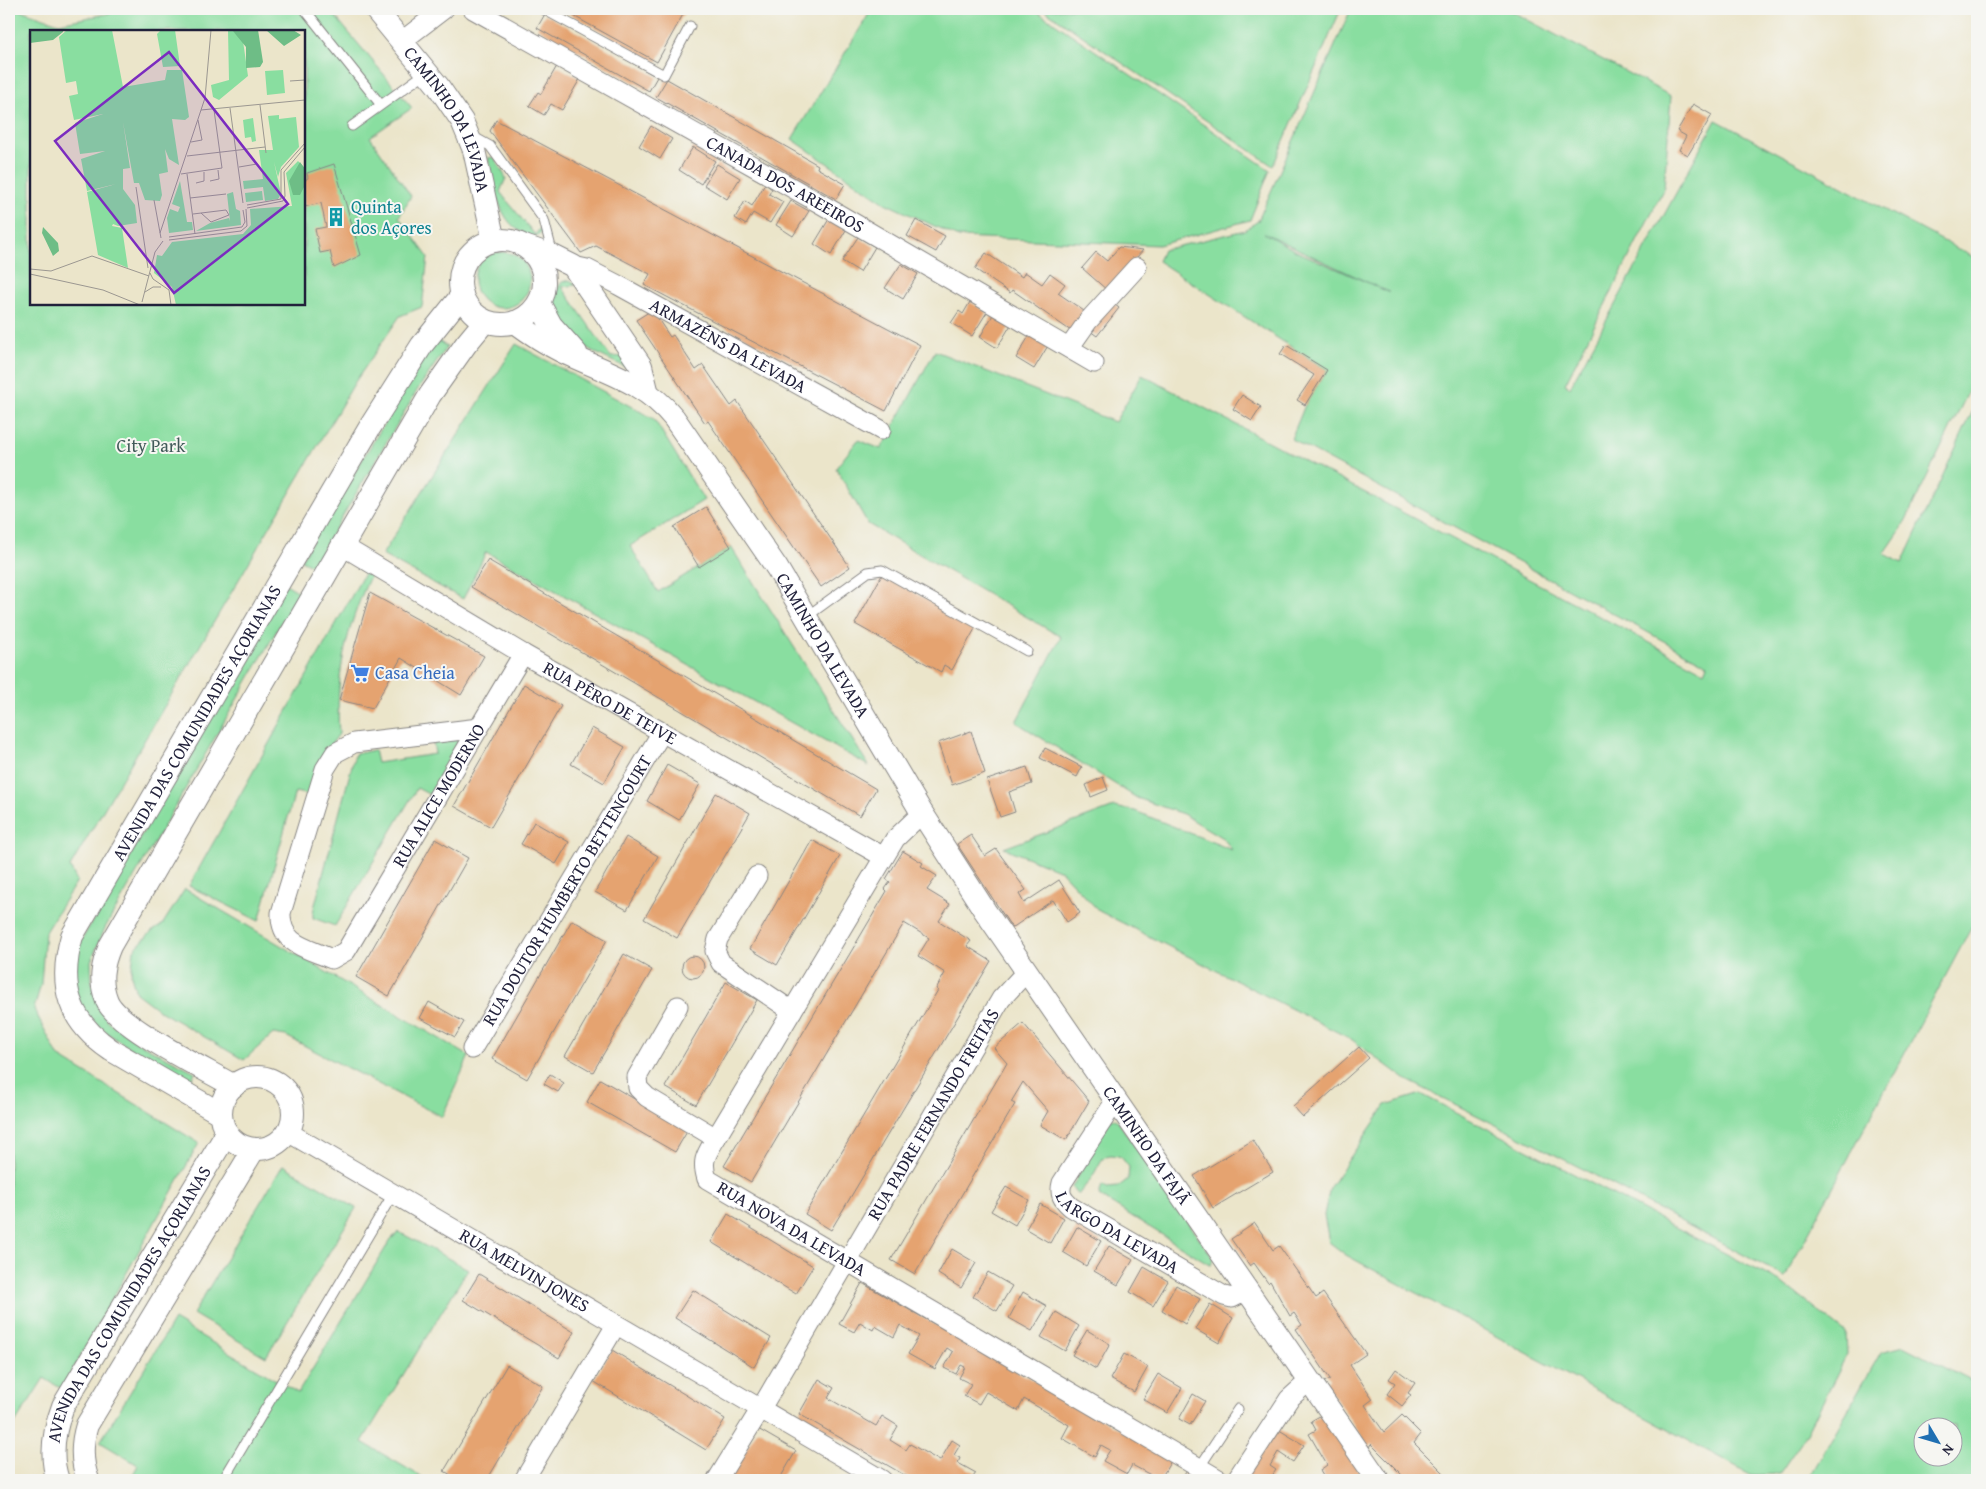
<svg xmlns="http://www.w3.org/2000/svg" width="1986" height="1489" viewBox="0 0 1986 1489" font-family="'Gentium Book Plus',serif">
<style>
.green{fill:#89dea0;stroke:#56806e;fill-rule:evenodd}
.building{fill:#e5a370}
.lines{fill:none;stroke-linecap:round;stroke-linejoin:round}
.service-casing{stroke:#868482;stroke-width:11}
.minor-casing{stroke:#868482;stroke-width:21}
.tertiary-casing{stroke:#868482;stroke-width:24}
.service{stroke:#fff;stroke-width:9}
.minor{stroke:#fff;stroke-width:19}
.tertiary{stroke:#fff;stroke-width:22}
.labels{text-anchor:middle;stroke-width:4;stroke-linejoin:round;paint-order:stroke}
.street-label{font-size:18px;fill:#22223b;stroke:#f6f6f2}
.culture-label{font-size:18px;fill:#0d838f;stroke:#f6f6f2;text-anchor:start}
.park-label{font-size:18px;fill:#415a59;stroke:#f6f6f2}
.shop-label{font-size:18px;fill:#366cbe;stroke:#f6f6f2;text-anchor:start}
.inset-road{fill:none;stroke:#9b9791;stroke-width:1}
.view{fill:#7b2cbf;fill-opacity:0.15;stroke:#7b2cbf;stroke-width:2.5}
.inset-edge{fill:none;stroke:#22223b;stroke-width:2.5}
</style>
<rect width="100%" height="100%" fill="#f6f6f2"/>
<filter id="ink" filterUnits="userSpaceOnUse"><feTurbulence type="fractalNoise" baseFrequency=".02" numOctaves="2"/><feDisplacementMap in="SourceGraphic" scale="10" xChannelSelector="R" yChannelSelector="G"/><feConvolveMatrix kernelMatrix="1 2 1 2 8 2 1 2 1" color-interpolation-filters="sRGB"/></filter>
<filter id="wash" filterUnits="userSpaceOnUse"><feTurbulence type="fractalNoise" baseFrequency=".0096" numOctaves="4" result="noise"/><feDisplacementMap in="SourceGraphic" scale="20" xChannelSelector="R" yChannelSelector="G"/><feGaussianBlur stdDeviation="1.12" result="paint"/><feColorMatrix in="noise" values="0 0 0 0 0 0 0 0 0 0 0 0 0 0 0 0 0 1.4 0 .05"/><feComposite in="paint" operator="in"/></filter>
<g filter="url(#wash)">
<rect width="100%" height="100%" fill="#ebe5ca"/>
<path class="green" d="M9,9h8l42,14 74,-14h196l83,99 -42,29 41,59 -12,21 29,40 -6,50 -22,9 -45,66 -285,485 7,14 -32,51 -4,52 -7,25 24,47 141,87 -137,246 -18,-11 -35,55zM31,31h273v273h-273z
M872,9h162l236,161 -20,50 -91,25 -201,-8 -73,-34 -93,-64z
M1043,9h298l-68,157z
M1351,9h156l164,87 -7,92 -99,196 5,3 146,-267 261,139v115l-75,154 -18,26 18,9 75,-161v515l-192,360 -200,-107 -180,-91 -54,-40 -252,-128 -38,-40 -57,-23 110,-41 21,4 97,39 -8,-11 -41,-25 -46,-16 -121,-76 45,-85 -193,-113 -32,-56 22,-28 23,9 54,-98 180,71 27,-47 563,297 3,-7 -417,-226 14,-34 22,-35 -169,-109 5,-11 82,-20 13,-9zM1264,233l124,59h1l-93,-41z
M494,157l12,21 -6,14 35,43 6,-8v6c-7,5 -10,4 -18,0 -26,-13 -29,-49 -35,-75z
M474 280a28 28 0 1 1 56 0a28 28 0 1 1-56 0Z
M570,280l6,5 -14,2 49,70 16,-1 9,15c-22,-8 -75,-32 -83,-55 -2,-6 -2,-13 -2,-19l11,-15z
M436,339l11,8 -29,42 -105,177 -12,-6z
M516,344l138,75 50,81 -74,46 28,46 73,-45 138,219 -383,-214 -23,47 -81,-44z
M365,572l5,4c-24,54 -35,99 -31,158l-19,25 -11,36 -14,-3 -36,129 -70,-35z
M286,584l13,8 -194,336 -14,33 1,25 15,35 35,24 53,27 -4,9c-33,-19 -109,-50 -115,-90 -2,-14 1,-29 1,-43z
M460,739l-30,56 -13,-7 -82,138 -22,-8v-6l42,-158 19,-4 3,13 58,-9 -2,-13z
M185,889l284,167 -27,61 -156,-81 -13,-2 -29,26 -84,-49 -24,-18 -5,-18 3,-25 16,-17 12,-8z
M1421,1094l361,189 64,50 1,21 -40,79 -28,41 -27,1 -406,-220 -17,-13 -5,-27 6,-28 56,-82z
M1111,1118l5,1 97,139 -2,7 -112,-69 3,-11 5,3 11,-1 10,-8 1,-12 -8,-10c-18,-6 -19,3 -26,15 -4,8 -12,16 -17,23l-6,-8z
M283,1165l73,43 -90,149 -73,-43z
M399,1232l69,37 -106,173 65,38h-297l8,-15 -38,-23 74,-122 124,73 93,-154z
M1903,1346l74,38v96h-169l73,-128zM1924,1426h30v30h-30z"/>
<g id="blocks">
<path class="building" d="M561,9h125l-29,53z
M545,14l112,63 -8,14 -112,-63z
M557,66l23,13 -18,31 -11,-6 -7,11 -15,-9 9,-14 3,2z
M667,79l151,86 -1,3 28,16 -9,15 -180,-102z
M1693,104l19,11 -24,40 -9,-5 7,-14 -9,-5z
M496,120l424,225 -34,66 -242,-126 6,-11 -54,-28 -15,7 -91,-122z
M651,126l21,13 -12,20 -21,-13z
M693,147l22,14 -14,23 -22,-14z
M334,164l27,91 -27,13 -4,-17 -10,2 -5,-24 11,-2 -5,-24 -17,4v-26l4,-3 -1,-5z
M717,164l23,14 -13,21 -23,-14z
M765,184l7,5 -3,5 14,8 -13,21 -17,-10 -7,12 -11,-7 10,-17 7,5z
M791,201l18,10 -16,25 -17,-11z
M829,219l17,11 -15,25 -17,-11z
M916,220l29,16 -9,16 -29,-16z
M858,237l17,10 -15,25 -18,-11z
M1119,247l24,3 -35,41 -26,-23 14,-16 11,9z
M986,253l36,24 3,-5 17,12 8,-11 15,11 -7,9 26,18 -13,20 -59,-41 -2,3 -35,-24z
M901,264l17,10 -15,25 -18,-11z
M1109,300l10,8 -22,28 -11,-8z
M970,302l17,10 -15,24 -21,-13 8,-12 4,3z
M652,310l18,27 3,-2 23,35 7,-5 28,41 6,-5 113,166 -29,20 -113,-166 -3,2 -69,-103z
M994,313l18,10 -15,25 -17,-11z
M1031,333l18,11 -15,25 -18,-11z
M1286,345l41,25 -22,35 -8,-5 17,-25 -34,-21z
M1242,395l19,12 -9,14 -19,-12z
M706,507l25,40 -32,20 -25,-40z
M488,560l388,229 -16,27 -389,-229z
M882,575l94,52 -24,43 -8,-5 -3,7 -86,-48z
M370,593l114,63 -23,39 -60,-37 -28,50 -34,-8z
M524,684l37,22 -70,121 -37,-21z
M592,728l33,19 -21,36 -33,-19z
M971,731l14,42 -33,12 -14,-42z
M1045,748l37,19 -5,10 -37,-19z
M667,765l33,19 -21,36 -32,-19z
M1027,767l5,17 -23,8 6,20 -15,5 -13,-37z
M1103,777l5,13 -17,7 -5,-12z
M716,793l34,20 -73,125 -33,-19z
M534,822l35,20 -13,22 -35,-20z
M971,835l14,21 11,-7 30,41 -7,4 5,9 35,-23 21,33 -13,9 -14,-22 -41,28 -55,-84z
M626,837l32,19 -31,54 -32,-18z
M435,839l33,19 -79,138 -33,-19z
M812,840l28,16 -63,109 -27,-16z
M903,851l20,12 -2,3 16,10 -10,14 23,14 -11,17 32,20 -4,5 24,15 -160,269 -26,-16 133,-224 -2,-1 9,-16 -27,-17 11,-18 -25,-15 -153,259 -27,-16 163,-275 -2,-2 5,-7 -4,-3z
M572,920l35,20 -80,139 -35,-20z
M624,954l28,16 -59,102 -28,-16z
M682 967a11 11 0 1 1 22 0a11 11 0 1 1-22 0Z
M726,982l31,18 -61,105 -31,-18z
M429,1002l35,20 -9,15 -35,-19z
M1023,1023l66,78 -23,39 -26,-15 8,-14 -25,-29 -12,20 4,2 -100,170 -24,-14 116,-197 -13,-15z
M1359,1047l10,11 -66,59 -10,-11z
M550,1074l14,9 -6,9 -14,-8z
M600,1079l88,51 -13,22 -88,-50z
M1253,1140l20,32 -60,36 -19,-32z
M1006,1187l23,13 -14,25 -24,-14z
M1040,1204l24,14 -14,25 -24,-14z
M728,1214l85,52 -17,28 -85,-52z
M1255,1223l18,27 6,-4 37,52 7,-5 43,61 -16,11 23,34 -8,6 19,27 18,-17 19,19 -7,9 32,32 -5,5h-34l-36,-36 -2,3 -45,-65 6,-3 -34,-50 6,-4 -8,-12 -4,3 -20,-35 -2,2 -14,-20 -4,3 -19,-27z
M1077,1227l24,14 -15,25 -23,-14z
M1109,1246l24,14 -15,25 -24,-14z
M952,1249l24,14 -15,25 -23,-14z
M1144,1267l24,14 -15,25 -23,-14z
M988,1272l24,14 -15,25 -24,-14z
M479,1274l95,58 -15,26 -96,-58z
M862,1283l310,176 -12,21 -28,-15 -5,9 -24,-13 7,-11 -9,-5 -6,12 -33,-19 7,-13 -45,-26 -6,12 -32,-19 -7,12 -15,-8 7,-12 -12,-6 6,-11 -4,-2 -5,9 -12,-6 9,-16 -6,-4 -12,21 -27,-15 11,-18 -19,-11 -6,12 -19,-11 -2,4 -13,-8 -6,10 -15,-8z
M1176,1285l24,14 -15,25 -23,-14z
M693,1290l78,48 -17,29 -79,-49z
M1023,1292l24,14 -15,25 -23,-13z
M1210,1304l23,14 -14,25 -24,-14z
M1056,1312l23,14 -14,25 -24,-14z
M1087,1330l23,14 -14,25 -24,-14z
M612,1350l113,69 -19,31 -113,-69z
M1124,1354l24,13 -14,25 -24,-13z
M507,1365l36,21 -56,94h-27l-16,-9z
M1396,1369l19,14 -7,10 3,2 -9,11 -15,-12 8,-11 -6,-4z
M1158,1374l24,14 -15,25 -24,-14z
M819,1379l15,9 -6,10 48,28 6,-10 16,10 -8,14 16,10 4,-6 30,17 12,-21 8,5 -6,10 6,3 -2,5 18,10 -5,7h-58l-114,-66z
M1193,1394l12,7 -15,24 -11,-6z
M1325,1413l40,67h-39l-6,-10 7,-5 -18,-31 7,-4 -5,-9z
M1276,1428l28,17 -11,17 -15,-10 -8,14 6,4 -7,10h-25z
M758,1429l38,22 -17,29h-51z
M1188,1469l18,11h-31l2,-3 4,3z"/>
</g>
</g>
<g filter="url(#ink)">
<use href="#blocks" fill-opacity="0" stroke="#868482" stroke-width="1"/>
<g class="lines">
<g class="service-casing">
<path id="service" d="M543,9l121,66 26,-49
M306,11l75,94
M352,126l75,-54
M472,136l18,10 54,74 9,35
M806,617l62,-45 14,-2 145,81
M1199,1468l39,-59
M223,1480l170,-286"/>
</g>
<g class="minor-casing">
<g id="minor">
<path id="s1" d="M473,9l348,195 273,159"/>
<path d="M402,41l42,-32"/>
<path id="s2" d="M573,266l14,3 31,16 263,145"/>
<path d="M1069,348l19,-27 49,-54"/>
<path id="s3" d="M341,545l182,109 361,203"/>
<path id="s4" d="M479,728l-125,15 -19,10 -10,16 -44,144c-1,32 26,35 51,46l14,-8 177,-297"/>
<path id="s5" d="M922,813l-27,26 -179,299c-10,17 -15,22 -9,41l513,301"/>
<path d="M757,876l-39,63 -3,12 6,12 71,48"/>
<path d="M678,1006l-41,71 1,11 9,9 69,41"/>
<path id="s6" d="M472,1049l190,-317"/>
<path id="s7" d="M1116,1100l-54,83c-3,11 0,16 9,24l153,89 8,2 16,-8"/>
<path id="s8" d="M288,1132l594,348"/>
<path d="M524,1480l92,-155"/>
<path id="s9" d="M717,1480l43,-70 241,-411 25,-27"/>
<path d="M1236,1480l53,-81 21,-19"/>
</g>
</g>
<g class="tertiary-casing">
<g id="tertiary">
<path id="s10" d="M375,9l63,77 24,35 12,29 20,91"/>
<circle cx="502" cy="282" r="42"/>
<path d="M524,246l29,10 20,10 68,100 6,24"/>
<path d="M539,303l12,22 25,28"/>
<path id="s11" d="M515,322c15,11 30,21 46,29 43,21 82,29 113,67l103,150 145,245 63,98 393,569"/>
<circle cx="257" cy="1113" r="36"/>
<path d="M234,1086c-27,-16 -116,-59 -127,-85 -8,-20 -5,-36 3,-55l320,-551 36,-51 19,-23"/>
<path id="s12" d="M221,1114l-110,-64c-43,-29 -53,-65 -39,-114l298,-509 52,-82 40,-50"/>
<path id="s13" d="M58,1480c-9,-25 -4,-50 5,-74l164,-273"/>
<path d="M88,1480c-7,-19 -7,-36 -1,-55l167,-276"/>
</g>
</g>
<use href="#service" class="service"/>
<use href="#minor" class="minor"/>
<use href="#tertiary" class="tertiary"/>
</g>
</g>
<defs>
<g id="building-bare" transform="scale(1.5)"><path d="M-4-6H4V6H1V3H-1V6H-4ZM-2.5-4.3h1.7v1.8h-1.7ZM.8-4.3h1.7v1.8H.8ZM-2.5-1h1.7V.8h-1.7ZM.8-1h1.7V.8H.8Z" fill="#0f9aa8" stroke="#f6f6f2" stroke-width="2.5" paint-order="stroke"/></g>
<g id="supermarket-bare" transform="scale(1.5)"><path d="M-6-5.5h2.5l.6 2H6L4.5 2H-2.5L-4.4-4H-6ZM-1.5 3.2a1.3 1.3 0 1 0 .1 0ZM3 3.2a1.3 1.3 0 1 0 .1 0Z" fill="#3f7fe0" stroke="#f6f6f2" stroke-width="2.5" paint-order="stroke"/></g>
</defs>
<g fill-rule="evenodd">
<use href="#building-bare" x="336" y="217"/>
<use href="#supermarket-bare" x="360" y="673"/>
</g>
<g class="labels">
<g class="street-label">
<text dy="6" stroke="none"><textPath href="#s10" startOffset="134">CAMINHO DA LEVADA</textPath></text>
<text dy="6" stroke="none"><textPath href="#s1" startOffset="358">CANADA DOS AREEIROS</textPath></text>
<text dy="6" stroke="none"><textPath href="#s2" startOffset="175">ARMAZÉNS DA LEVADA</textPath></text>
<text dy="6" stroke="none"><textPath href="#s11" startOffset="459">CAMINHO DA LEVADA</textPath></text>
<text dy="6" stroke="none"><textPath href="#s3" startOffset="312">RUA PÊRO DE TEIVE</textPath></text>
<text dy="6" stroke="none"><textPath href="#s12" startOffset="505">AVENIDA DAS COMUNIDADES AÇORIANAS</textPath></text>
<text dy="6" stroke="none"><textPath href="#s4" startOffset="589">RUA ALICE MODERNO</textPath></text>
<text dy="6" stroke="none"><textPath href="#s6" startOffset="185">RUA DOUTOR HUMBERTO BETTENCOURT</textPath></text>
<text dy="6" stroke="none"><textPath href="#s9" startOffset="425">RUA PADRE FERNANDO FREITAS</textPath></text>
<text dy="6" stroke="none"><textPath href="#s11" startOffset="1055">CAMINHO DA FAJÃ</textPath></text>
<text dy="6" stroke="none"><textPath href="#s5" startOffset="528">RUA NOVA DA LEVADA</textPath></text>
<text dy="6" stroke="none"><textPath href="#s7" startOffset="179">LARGO DA LEVADA</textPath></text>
<text dy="6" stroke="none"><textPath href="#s8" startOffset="274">RUA MELVIN JONES</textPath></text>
<text dy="6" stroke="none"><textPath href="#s13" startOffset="196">AVENIDA DAS COMUNIDADES AÇORIANAS</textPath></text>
</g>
<g class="culture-label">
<text x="351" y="213">Quinta<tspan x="351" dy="21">dos Açores</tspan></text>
</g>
<g class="park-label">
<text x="151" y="452">City Park</text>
</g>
<g class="shop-label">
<text x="375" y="679">Casa Cheia</text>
</g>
</g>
<g transform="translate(30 30)">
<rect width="275" height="275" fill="#ebe5ca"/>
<path d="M37,0h45l11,57 42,-7 2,-10h15l7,47 -4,3 -13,-1 7,46 -10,-6 -4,-10 3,23 -9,2 3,21 -2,6 -15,-1 -6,-17h-5l-11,-61 7,46 -7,1v20l12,16 2,18 -19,3 -5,-2 -1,2 10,2 6,40 -30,-13 -11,-63 29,-8 -29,7 -6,-32 24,-8 -25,3 -5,-31 28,-9 -29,6 -5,-24 9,-2 -2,-13 -10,2 -7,-46zM131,0h14l5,36 -17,1 -6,-33zM198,0h4l11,11 5,35 -29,24 -6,-3 -2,-12 18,-5zM253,40l2,23 -18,2 -2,-24zM249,85v4l17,-2 3,30 -18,20 -3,10 -4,-15 7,32 -3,5 -13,2 -2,-14 -19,2 -1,-8 20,-2 -4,-29h14l-5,-34zM223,88l3,23 -4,1 -1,-5 -6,1 -2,-18zM268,131l7,7v137h-129l-4,-18 -18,-14 3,-18 5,1 10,-14 71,-8 8,-9 -1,-16 42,-3 -6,-33zM150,151l7,41h5l1,8 -24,3 -2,-15 3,-9 8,3 2,-5 -8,-3zM232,161l1,9 -17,2 -1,-9zM203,162l3,17 4,2 1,14 -45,6 14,-8 19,-5 1,3 -3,-27z" fill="#89dea0"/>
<path d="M0,0h33v2l-10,8 -23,3zM202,0h26l5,32 -3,5 -14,1v-21zM236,0h27l8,5 -17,11zM270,132l5,7v16l-5,10h-7l-4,-14zM13,197l15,16 1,8 -6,5 -11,-23z" fill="#6ebd86"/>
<path class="inset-road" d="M260,51l15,-1M230,75l6,48M200,78l13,95M171,80l104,-10M161,112l11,-2 -4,-20M157,126l78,-9M209,137l18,-3M151,144l41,-6 -8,-58M157,144l8,60M180,151l9,-2 -1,-9M166,153l8,-2v-9M106,157l12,81M160,168l36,-4M124,170l7,38M217,175l34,-6v-29l24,-27M217,178l36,-7 2,-5 -1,-24 21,-25M163,184l33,-4 3,5 -18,7 -10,-9M130,203l45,-135 6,-68M139,207l73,-10 3,-5 -2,-12M139,210l72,-9 6,-5 -1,-17M0,239l21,2 41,-15 57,20M120,243l3,6 16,11 2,15M0,244l73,16 37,15M115,262l8,-5h8M112,272l13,-50 8,-11"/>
<path class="view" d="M139,22l119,152 -114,89 -119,-152z"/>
<rect width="275" height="275" class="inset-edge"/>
</g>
<rect width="1986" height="1489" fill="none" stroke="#f6f6f2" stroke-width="30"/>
<g transform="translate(1938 1442) rotate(128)"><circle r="24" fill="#f6f6f2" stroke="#a1a1a9"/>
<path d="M0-4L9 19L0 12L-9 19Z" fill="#1f6fb2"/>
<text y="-8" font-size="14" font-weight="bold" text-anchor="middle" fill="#22223b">N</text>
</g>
</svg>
